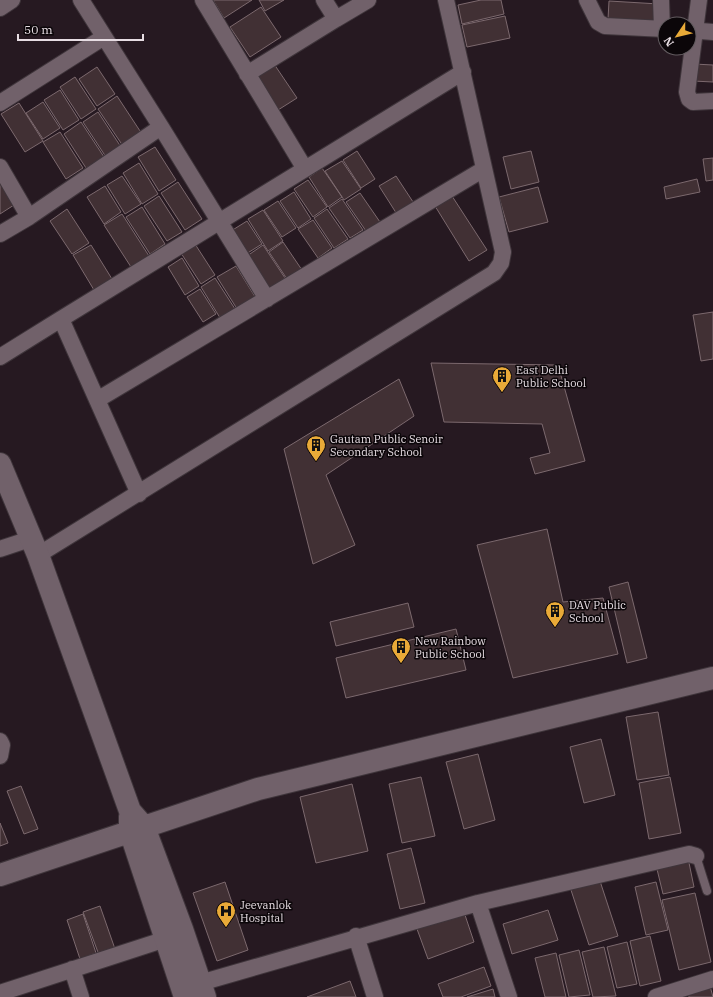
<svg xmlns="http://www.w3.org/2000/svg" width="713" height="997" viewBox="0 0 713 997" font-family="'IBM Plex Serif',serif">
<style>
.building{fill:#413034;stroke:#7c696e}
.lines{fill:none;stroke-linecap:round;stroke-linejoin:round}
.lane-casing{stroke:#3f353b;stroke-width:10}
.street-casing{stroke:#3f353b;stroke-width:18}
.secondary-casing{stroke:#3f353b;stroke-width:24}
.lane{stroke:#71616a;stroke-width:8}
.street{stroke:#71616a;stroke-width:16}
.secondary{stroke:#71616a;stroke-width:22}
.labels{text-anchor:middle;stroke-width:3;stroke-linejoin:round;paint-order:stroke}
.poi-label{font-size:11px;fill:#e7dde3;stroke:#0b0609;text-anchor:start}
</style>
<rect width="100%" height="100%" fill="#261921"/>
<path class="building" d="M213,0h39l-28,18z
M259,0h25l-19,11z
M481,0h20l3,14 -42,10 -4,-19z
M609,1l50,3v18l-51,-3z
M261,7l20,30 -31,20 -20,-30z
M505,16l5,22 -43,9 -5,-22z
M272,61l25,37 -19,12 -24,-37z
M694,64l19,1v17l-20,-1z
M97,67l18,27 -18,12 -18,-27z
M75,77l21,32 -15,10 -21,-32z
M60,90l19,30 -16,10 -19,-30z
M117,96l25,38 -19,12 -25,-37z
M43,102l17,26 -17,11 -17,-26z
M19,103l24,38 -18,11 -24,-38z
M98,112l23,35 -15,10 -23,-35z
M81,122l23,35 -18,11 -22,-34z
M60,132l23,36 -17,11 -23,-37z
M155,147l21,33 -17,11 -21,-34z
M357,151l18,28 -14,9 -18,-28z
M531,151l8,31 -28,7 -8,-32z
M713,158v22l-7,1 -3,-22z
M342,161l19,28 -17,11 -19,-29z
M139,163l19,31 -16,10 -19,-31z
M322,168l20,29 -14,10 -19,-30z
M122,176l19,28 -16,10 -18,-29z
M396,176l21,32 -17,11 -21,-33z
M697,179l3,13 -34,7 -2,-12z
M308,180l19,27 -14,10 -19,-28z
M178,182l24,37 -17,11 -24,-37z
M0,183l14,22 -14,9z
M105,186l16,26 -17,12 -17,-27z
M538,187l10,35 -39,10 -10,-35z
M294,192l17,27 -13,9 -18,-27z
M360,193l20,29 -14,9 -20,-29z
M159,196l23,36 -15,9 -23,-35z
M452,196l35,54 -18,11 -34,-55z
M342,199l21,31 -13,8 -21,-30z
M278,201l18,27 -14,9 -18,-27z
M142,207l23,37 -15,10 -24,-37z
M67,209l22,34 -17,11 -22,-33z
M327,209l21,30 -14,9 -20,-30z
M263,210l20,31 -15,10 -20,-32z
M122,214l27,42 -18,11 -27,-42z
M313,220l19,28 -14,10 -20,-29z
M247,221l15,23 -16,10 -15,-23z
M283,242l19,28 -15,9 -18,-27z
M195,244l20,31 -14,9 -20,-31z
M91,245l21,34 -18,11 -21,-35z
M263,245l22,33 -16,11 -22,-33z
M182,258l17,28 -14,9 -17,-28z
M236,266l21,34 -18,12 -22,-35z
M215,278l22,34 -15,9 -21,-34z
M200,289l16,25 -13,8 -16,-25z
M713,312v47l-12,2 -8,-46z
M431,363l127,2 27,96 -50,13 -5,-16 20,-5 -8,-29 -98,-2z
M399,379l15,37 -88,59 29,70 -42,19 -29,-115z
M547,529l16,73 40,-4 15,56 -105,24 -36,-133z
M628,582l19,76 -20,5 -18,-76z
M408,603l6,24 -78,19 -6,-24z
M456,629l10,41 -120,28 -10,-40z
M658,712l11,63 -32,5 -11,-63z
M601,739l14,56 -31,8 -14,-56z
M478,754l17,66 -31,9 -18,-67z
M421,777l14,59 -33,7 -13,-59z
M670,777l11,56 -32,6 -10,-56z
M352,784l16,67 -52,12 -16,-66z
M21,786l17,43 -14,5 -17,-43z
M0,823l8,20 -8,3z
M411,848l14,55 -25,6 -13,-55z
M688,858l6,29 -31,7 -7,-29z
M599,878l19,58 -29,9 -19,-58z
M225,882l23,68 -31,11 -24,-68z
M656,882l12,48 -22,5 -11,-48z
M695,893l16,69 -32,8 -17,-70z
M100,906l15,43 -16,6 -16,-43z
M548,910l10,30 -46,14 -9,-30z
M464,912l10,30 -46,17 -11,-30z
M83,914l13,39 -16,6 -13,-39z
M650,936l11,45 -21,5 -10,-45z
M627,942l10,42 -20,4 -10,-41z
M604,947l12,49 -23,1 -11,-45z
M579,950l11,45 -21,2 -10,-42z
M556,953l10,44h-21l-10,-39z
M484,967l7,19 -30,11h-18l-5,-13z
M350,981l6,16h-49z
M710,986l3,11h-24l-1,-4z
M493,989l2,8h-28z"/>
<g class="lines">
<g class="lane-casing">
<path id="lane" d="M696,856l11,35"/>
</g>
<g class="street-casing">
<path id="street" d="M81,0l80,127
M203,0l102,169
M587,0l11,22 7,4 60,3
M661,0l1,29
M699,0l-12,92 2,7 4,3 20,-1
M0,8l12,-8
M336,19l32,-19
M689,30l24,2
M247,74l89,-55 -12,-19
M0,103l104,-66
M0,167l29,50 -29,17
M29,217l132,-90 106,172
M0,357l61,-38
M97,400l387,-231
M139,494l-78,-175 402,-247
M0,549l30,-10
M38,555l456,-282 7,-10 2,-11 -57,-252
M0,741l2,4 -2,11
M478,903l31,94
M356,936l19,61
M72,969l9,28
M200,983l278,-80 211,-49 7,2
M0,993l166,-54
M656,997l57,-18"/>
</g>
<g class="secondary-casing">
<path id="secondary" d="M0,464l38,91 92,256 14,16 38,102 23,68
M130,817v14l55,166
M0,875l258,-86 455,-111"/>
</g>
<use href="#lane" class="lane"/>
<use href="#street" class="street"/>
<use href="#secondary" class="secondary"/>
</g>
<defs>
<g id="building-pin" transform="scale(1)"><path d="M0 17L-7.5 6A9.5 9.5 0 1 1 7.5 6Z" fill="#e9aa38" stroke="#0b0609"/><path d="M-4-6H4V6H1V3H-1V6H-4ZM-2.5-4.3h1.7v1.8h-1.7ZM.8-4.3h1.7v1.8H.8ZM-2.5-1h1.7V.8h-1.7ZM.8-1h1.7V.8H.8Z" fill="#111"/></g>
<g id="hospital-pin" transform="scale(1)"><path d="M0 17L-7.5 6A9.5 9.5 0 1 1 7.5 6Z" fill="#e9aa38" stroke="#0b0609"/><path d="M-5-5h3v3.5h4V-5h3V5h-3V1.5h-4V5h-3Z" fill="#111"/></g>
</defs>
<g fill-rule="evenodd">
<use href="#building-pin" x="502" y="376"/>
<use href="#building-pin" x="316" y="445"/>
<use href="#building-pin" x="555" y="611"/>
<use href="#building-pin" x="401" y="647"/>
<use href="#hospital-pin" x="226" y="911"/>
</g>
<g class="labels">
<g class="poi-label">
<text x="516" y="374">East Delhi<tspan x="516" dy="13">Public School</tspan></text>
<text x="330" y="443">Gautam Public Senoir<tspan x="330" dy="13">Secondary School</tspan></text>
<text x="569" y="609">DAV Public<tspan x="569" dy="13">School</tspan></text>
<text x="415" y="645">New Rainbow<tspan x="415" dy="13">Public School</tspan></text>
<text x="240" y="909">Jeevanlok<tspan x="240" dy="13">Hospital</tspan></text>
</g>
</g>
<g transform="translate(677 36) rotate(235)"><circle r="19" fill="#0b0609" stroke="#635c60"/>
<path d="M0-3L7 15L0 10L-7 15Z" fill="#e9aa38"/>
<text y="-6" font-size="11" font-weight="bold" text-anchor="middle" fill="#e7dde3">N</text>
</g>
<path d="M18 34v6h125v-6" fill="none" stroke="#e7dde3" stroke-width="2"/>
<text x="24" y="34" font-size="12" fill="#e7dde3" stroke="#0b0609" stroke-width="3" paint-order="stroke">50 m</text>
</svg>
